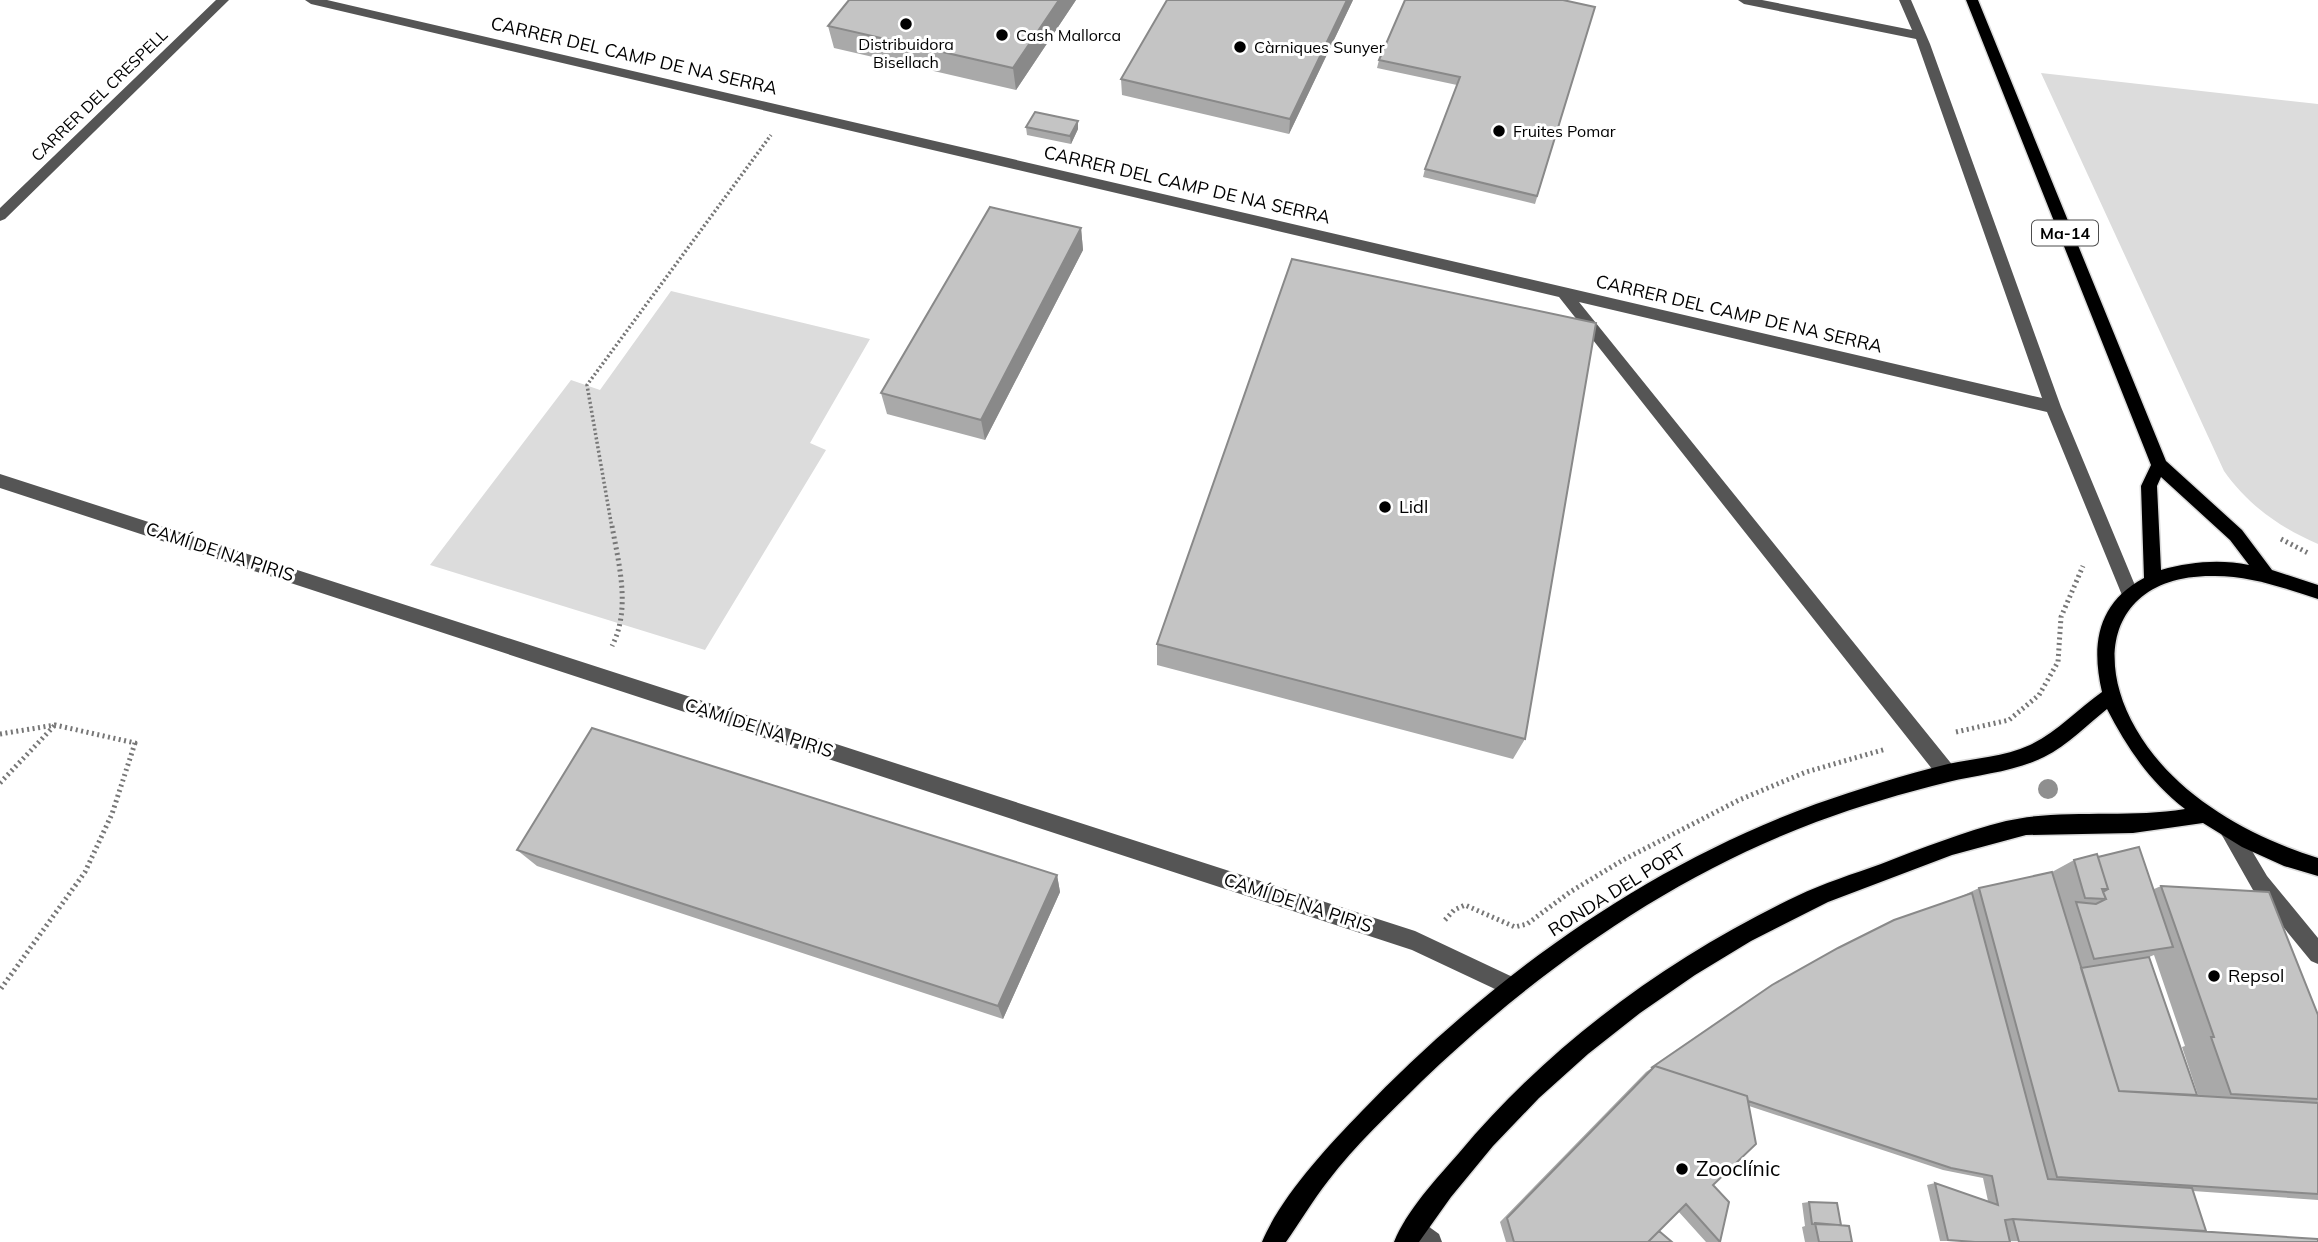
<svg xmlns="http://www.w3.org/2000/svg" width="2318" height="1242" viewBox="0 0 2318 1242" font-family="Mulish,sans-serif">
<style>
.green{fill:#dcdcdc}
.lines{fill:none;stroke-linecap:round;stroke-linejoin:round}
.major-casing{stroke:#dbdbdb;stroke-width:3}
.path-far1{stroke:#777;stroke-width:3.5;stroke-dasharray:2 2.5;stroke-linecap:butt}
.path{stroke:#777;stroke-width:5;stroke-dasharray:2 3.5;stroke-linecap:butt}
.minor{fill:#555;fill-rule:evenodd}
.major{fill:#000;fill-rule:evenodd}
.tree{fill:#8f8f8f}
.wall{fill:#a9a9a9;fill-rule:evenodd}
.shaded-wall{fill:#898989}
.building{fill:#c4c4c4;stroke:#898989;stroke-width:2}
.poi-dot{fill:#000;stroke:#fff;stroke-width:2.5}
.labels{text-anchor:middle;stroke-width:6;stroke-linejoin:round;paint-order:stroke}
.far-poi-label{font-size:16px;fill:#000;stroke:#fff;text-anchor:start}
.far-street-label{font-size:16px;fill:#000;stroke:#fff}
.shield{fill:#fff;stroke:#4c4c4c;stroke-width:2}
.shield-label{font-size:16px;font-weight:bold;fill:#000}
.street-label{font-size:18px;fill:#000;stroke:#fff}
.poi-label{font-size:18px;fill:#000;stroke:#fff;text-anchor:start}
.near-poi-label{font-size:21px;fill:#000;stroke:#fff;text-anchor:start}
</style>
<rect width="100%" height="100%" fill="#fff"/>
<path class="green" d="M2041,73l277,31v440c-38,-16 -71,-40 -94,-73z
M671,291l199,48 -60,104 16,7 -121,200 -275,-85 141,-185 29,10z"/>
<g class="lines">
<g class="major-casing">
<path id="major" d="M1966,0h12l188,461 76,69 30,40 46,15v14c-34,-11 -67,-23 -103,-23 -98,-2 -124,75 -79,153 38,66 112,107 182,129v18l-34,-10 -42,-19 -39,-24 -70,10 -107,2 -74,20 -124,47 -77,39 -56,34 -55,38 -52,41 -49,44 -46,48 -42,51 -32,45h-25c13,-32 42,-63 65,-89 91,-109 210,-196 338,-257 27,-13 56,-22 84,-32 41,-16 82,-32 125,-43 57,-13 119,-2 179,-12 -35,-27 -58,-61 -78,-100 -20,16 -39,36 -63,48 -30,15 -64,17 -96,25 -45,11 -89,24 -132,40 -149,56 -279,149 -394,259 -32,32 -67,64 -94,100 -15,19 -28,41 -42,61h-24c18,-44 65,-95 99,-130 128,-133 280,-244 455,-308 43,-15 87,-29 132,-40 27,-6 56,-7 82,-19 27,-13 48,-36 72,-53 -11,-47 -5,-89 42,-114l-3,-92 10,-21zM2161,477l69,63 19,25c-30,-6 -59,-3 -88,5l-4,-84z"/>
</g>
<path class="path-far1" d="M612,528l-25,-143 184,-250"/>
<path class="path" d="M612,526c7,39 19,83 0,120
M2281,539l27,14
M1956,732l53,-12 30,-25 19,-33 3,-45 22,-51
M0,734l55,-9 80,18 -23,71 -27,58 -85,118
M0,783l55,-58
M1445,920l9,-10 11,-5 50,22 12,-3 43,-32 53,-32 116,-60 67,-28 80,-23"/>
<path class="minor" d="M216,0h13l-224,219 -5,2v-13z
M305,0h22l1715,398 -126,-359 -172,-35 -6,-4h24l150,30 -13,-30h12l19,44 131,363 78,188 -3,5 -6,2 -6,-2 -77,-188 -468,-110 375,465 2,6 -2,6 -7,3 -7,-3 -381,-482 -1248,-293z
M0,474l1415,457 104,49 3,7 -3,7 -7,3 -100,-47 -1412,-462z
M2229,821l7,3 31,52 51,62v26l-7,-3 -58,-71 -34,-60 3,-6z
M1414,1216l25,18 3,8h-28l-8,-7 -3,-8 3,-8z"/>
<use href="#major" class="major"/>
</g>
<circle class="tree" cx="2048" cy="789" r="10"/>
<path class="wall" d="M1076,0l-60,90 -182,-42 -6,-22z
M1353,0l-64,134 -167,-39 -1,-16z
M1595,7l-60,197 -112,-27 2,-8 32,-84 -80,-17 2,-8z
M1078,121v8l-7,15 -44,-9 -1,-8z
M1081,228l2,22 -98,190 -98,-26 -6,-21z
M1157,644l368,95 -12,20 -356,-94z
M517,850l540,25 3,17 -57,127 -466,-153z
M2098,857l56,32 7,-3 157,129v185l-125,-9 13,40 112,11 -378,-1 -13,-56 8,-2 53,18 -5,-23 -40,-8 -194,-64 -36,79 7,57h-14l-28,-31 -19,20 13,11h-166l-6,-20 146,-150 126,-87 207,-97 73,-16 22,-12zM2154,955l31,91 -3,1 16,48h-1l-48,-138z
M1809,1202l32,23 11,17h-47l-3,-15 3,-1 -3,-23z"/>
<path class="shaded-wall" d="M1059,0h17l-60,90 -3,-22z
M1347,0h6l-64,134 1,-15z
M1078,121v8l-7,15 -1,-8z
M1081,228l2,22 -98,190 -4,-20z
M1057,875l3,17 -57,127 -5,-13z"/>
<path class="building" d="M849,0h210l-46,68 -185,-42z
M1167,0h180l-57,119 -169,-40z
M1405,0h158l32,7 -58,189 -112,-27 35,-92 -81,-17z
M1035,112l43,9 -8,15 -44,-9z
M990,207l91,21 -100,192 -100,-27z
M1292,259l304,64 -71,416 -368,-95z
M592,728l465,147 -59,131 -481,-156z
M2139,847l34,100 -79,12 -18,-57 20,2 10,-5 -3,-7 5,-3 -10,-32z
M2097,854l11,35h-6l4,10 -21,-1 -11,-38z
M2052,872l67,219 199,12v91l-261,-17 -78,-289z
M2161,886l108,6 49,123v84l-87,-5 -20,-57h3z
M1972,893l76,286 144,9 14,43 -193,-12 -8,1 5,22h-35l-27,-2 -13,-57 63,22 -6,-29 -41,-8 -203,-67 -1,-5 -92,-30 -4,2 121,-83 66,-37 56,-28z
M2149,957l48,138 -78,-4 -38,-123z
M1655,1066l92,30 9,48 -43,41 16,17 -9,40 -34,-38 -38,38h-134l-7,-24z
M1809,1202l28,1 4,22 -29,-1z
M2013,1219l305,20v3h-299z
M1815,1223l34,3 3,16h-33z
M1659,1231l13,11h-24z"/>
<g class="poi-dot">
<circle cx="906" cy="24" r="7"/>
<circle cx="1002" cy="35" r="7"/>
<circle cx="1240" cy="47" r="7"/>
<circle cx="1499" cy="131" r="7"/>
<circle cx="1385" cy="507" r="7"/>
<circle cx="2214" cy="976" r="7"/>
<circle cx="1682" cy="1169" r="7"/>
</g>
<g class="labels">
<g class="far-poi-label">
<text x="1016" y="41">Cash Mallorca</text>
<text x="906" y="50" text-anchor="middle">Distribuidora<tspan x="906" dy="18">Bisellach</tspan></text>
<text x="1254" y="53">Càrniques Sunyer</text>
<text x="1513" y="137">Fruites Pomar</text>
</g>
<g class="far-street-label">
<text transform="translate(99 95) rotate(-44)" y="6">CARRER DEL CRESPELL</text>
</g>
<rect class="shield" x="2032" y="220.5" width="66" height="25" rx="5"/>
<g class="shield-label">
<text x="2065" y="239">Ma-14</text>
</g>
<g class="street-label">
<text transform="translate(634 56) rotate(13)" y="6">CARRER DEL CAMP DE NA SERRA</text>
<text transform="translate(1187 185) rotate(13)" y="6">CARRER DEL CAMP DE NA SERRA</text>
<text transform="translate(1739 314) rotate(13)" y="6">CARRER DEL CAMP DE NA SERRA</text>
<text transform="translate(220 552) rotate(18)" y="6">CAMÍ DE NA PIRIS</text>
<text transform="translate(759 728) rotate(18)" y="6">CAMÍ DE NA PIRIS</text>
<text transform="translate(1617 890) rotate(-32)" y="6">RONDA DEL PORT</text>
<text transform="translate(1298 903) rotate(18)" y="6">CAMÍ DE NA PIRIS</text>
</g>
<g class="poi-label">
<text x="1399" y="513">Lidl</text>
<text x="2228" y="982">Repsol</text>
</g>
<g class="near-poi-label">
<text x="1696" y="1176">Zooclínic</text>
</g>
</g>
</svg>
